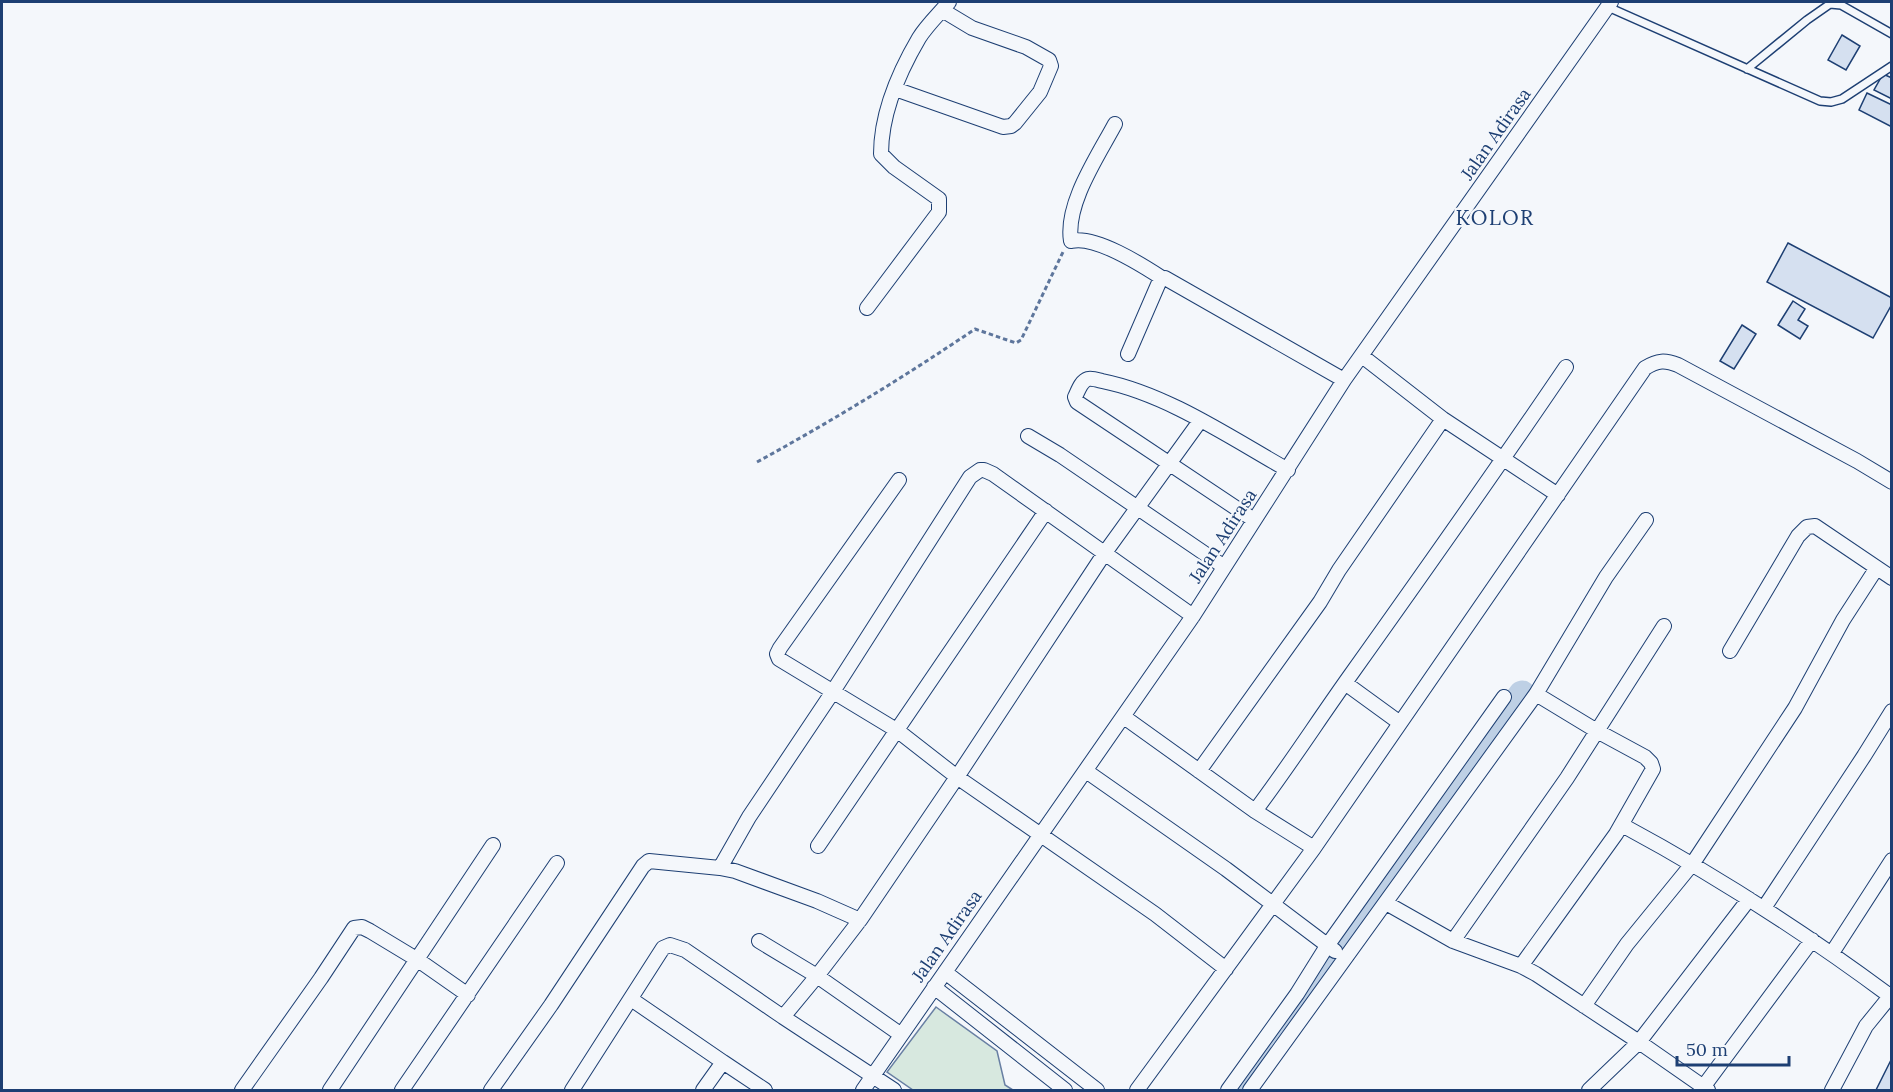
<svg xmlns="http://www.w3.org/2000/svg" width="1893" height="1092" viewBox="0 0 1893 1092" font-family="Lora,serif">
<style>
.green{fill:#d7e8df;stroke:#687fa3;stroke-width:1.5}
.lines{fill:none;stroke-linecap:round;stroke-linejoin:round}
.river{stroke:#bed0e5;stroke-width:27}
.building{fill:#d5e0f0;stroke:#1d3f73;stroke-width:1.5}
.lane-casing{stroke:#1d3f73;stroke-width:10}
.street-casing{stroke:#1d3f73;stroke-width:16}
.path{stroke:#5e769c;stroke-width:3;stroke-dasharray:4.5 3;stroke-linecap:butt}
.lane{stroke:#f4f7fb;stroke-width:7}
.street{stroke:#f4f7fb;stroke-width:14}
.labels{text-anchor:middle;stroke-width:4.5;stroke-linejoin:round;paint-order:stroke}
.street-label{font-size:18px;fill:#1d3f73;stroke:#f4f7fb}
.quarter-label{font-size:21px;letter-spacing:1.5px;fill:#1d3f73;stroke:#f4f7fb}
</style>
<rect width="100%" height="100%" fill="#f4f7fb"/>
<path class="green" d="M936,1007l61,44 8,34 8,5h-100l-26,-18z"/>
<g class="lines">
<path class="river" d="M1236,1090l106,-149 180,-247"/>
</g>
<path class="building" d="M1842,35l18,11 -14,24 -18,-10z
M1883,74l9,4v21l-18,-9z
M1867,93l25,12v22l-33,-17z
M1788,243l104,55v6l-19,34 -106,-56z
M1793,301l12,8 -7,11 10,6 -8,13 -22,-14z
M1742,325l14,9 -22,35 -14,-8z
M1891,1060l1,30h-16z"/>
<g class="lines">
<g class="lane-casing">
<path id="lane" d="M1608,7l212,94 11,1 11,-3 50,-33
M1747,69l60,-49 23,-16 11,1 51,29"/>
</g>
<g class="street-casing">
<path id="street" d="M895,89l108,38 8,-1 4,-3 25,-31 11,-26 -2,-6 -23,-13 -54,-19 -30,-18
M1115,124c-17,32 -50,80 -44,117 24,-6 71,24 91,37
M867,308l72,-96v-13l-45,-32 -13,-13c0,-40 18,-82 38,-116 8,-13 21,-25 30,-36
M1128,354l32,-74 5,-2 179,102
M1362,356l81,63 115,76
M1028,436l32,19 163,111
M899,480l-119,168 -3,6 2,5 119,72 59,46 198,137 71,55
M1254,520l-177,-118 -2,-5c3,-6 6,-16 13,-18 4,-1 10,1 14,2 65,13 129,57 186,89
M1730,651l68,-115 9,-9 8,-1 77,52
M1345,683l55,40
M1124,717l131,94 59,37
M1086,771l140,98 109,82
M1199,771l121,-169 19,-32 104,-151
M1255,811c34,-45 64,-92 97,-138 72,-101 144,-203 214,-306
M1622,825c93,50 182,107 268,171
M818,846l228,-335
M720,868l29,-51 83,-124 138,-216 10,-7h4l9,4 200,142
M1386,903l67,38 68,25 15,8 103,68 69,48
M1764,908l100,-152 28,-45
M759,941l58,35 83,58
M1453,941l114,-163 97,-152
M1832,953l60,-93
M1521,966l95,-132 37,-65 -2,-6 -6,-6 -48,-26 -61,-37
M945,972l152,118
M934,987l131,103
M631,999l92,63
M1584,1006l43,-62 66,-81 102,-155 48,-88 33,-51
M242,1090l79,-112 33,-50 8,-1 8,4 48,29 50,35
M330,1090l163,-245
M402,1090l155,-227
M491,1090l60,-85 92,-139 6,-5 71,7 15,3 82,30 43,19
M572,1090l91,-142 7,-3 15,5 98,67
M703,1090l20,-28 42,28
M863,1090l330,-474 151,-236 267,-378
M894,1090l-111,-73 34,-41 43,-56 97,-143 147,-223 96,-133
M1137,1090l177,-242 331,-480c13,-8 20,-8 33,-3l179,96 35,21
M1228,1090l69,-96 30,-48 177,-249
M1250,1090l286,-396 70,-117 40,-57
M1589,1090l50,-48 110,-143
M1701,1090l111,-150
M1832,1090l34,-64 26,-32"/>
</g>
<path class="path" d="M757,462c75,-41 147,-85 218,-133l41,14 5,-3 42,-88"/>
<use href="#lane" class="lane"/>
<use href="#street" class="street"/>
</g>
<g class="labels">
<g class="street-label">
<text transform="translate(1496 134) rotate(-55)" y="6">Jalan Adirasa</text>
<text transform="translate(1223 536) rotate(-57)" y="6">Jalan Adirasa</text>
<text transform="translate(947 936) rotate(-55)" y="6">Jalan Adirasa</text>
</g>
<g class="quarter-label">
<text x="1495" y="225">KOLOR</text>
</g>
</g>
<rect width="1893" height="1092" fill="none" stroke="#1d3f73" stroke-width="6"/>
<path d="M1677 1056v9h112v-9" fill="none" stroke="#1d3f73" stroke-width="3"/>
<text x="1686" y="1056" font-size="18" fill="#1d3f73" stroke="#f4f7fb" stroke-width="4.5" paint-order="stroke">50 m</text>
</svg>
